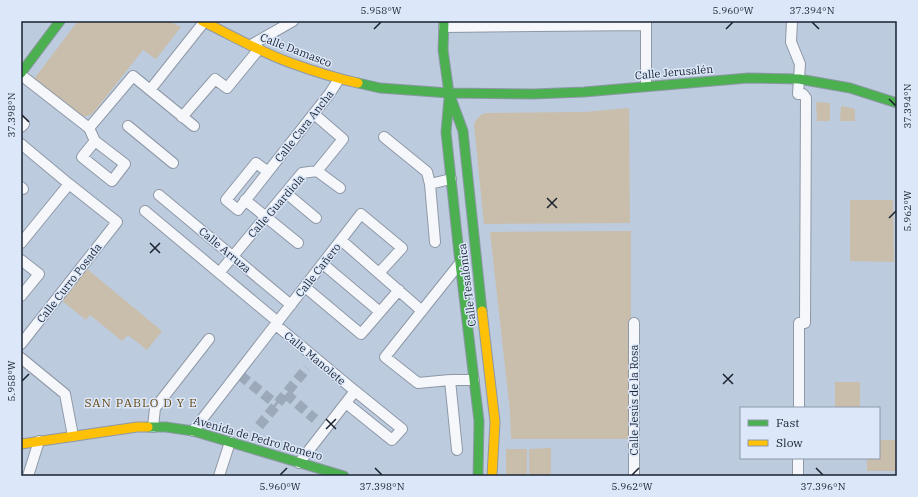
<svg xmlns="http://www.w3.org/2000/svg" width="918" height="497" viewBox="0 0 918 497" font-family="'IBM Plex Serif',serif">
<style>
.green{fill:#c9beab}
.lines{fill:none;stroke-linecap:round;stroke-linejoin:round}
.street-tunnel{stroke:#9ca9bb;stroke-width:10;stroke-dasharray:10 5;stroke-linecap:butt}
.street-casing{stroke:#8e98a7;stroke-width:12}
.fast-casing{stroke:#8e98a7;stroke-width:11}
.slow-casing{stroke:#8e98a7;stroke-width:11}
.street{stroke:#f5f7fa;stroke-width:10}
.fast{stroke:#4caf50;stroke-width:9}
.slow{stroke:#ffc107;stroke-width:9}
.ticks{fill:none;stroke:#1a222f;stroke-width:1.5}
.labels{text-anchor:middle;stroke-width:3;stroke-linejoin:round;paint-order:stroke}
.street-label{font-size:11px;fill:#1a222f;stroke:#dce8fa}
.neighbourhood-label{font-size:12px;letter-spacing:1px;fill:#674912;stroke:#dce8fa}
.neatline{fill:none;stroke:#1a222f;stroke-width:1.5}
.ticks-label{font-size:10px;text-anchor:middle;fill:#1a222f}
</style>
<rect width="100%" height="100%" fill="#bdcbde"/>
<path class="green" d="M78,21h91l12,6 -25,32 -13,-9 -49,62c-5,5 -10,5 -15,3l-45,-36z
M816,102l14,1v18h-13z
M841,106l14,3v12h-15z
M629,108l1,115 -146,1 -10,-99c2,-6 5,-10 12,-12l99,-1z
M850,200h43l1,62 -44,-1z
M631,231v208h-120l-1,-27 -20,-180z
M87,269l75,62 -15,19 -19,-15 -6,6 -32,-26 -4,5 -24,-19z
M835,382h25v26h-25z
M879,440h18v31h-30v-13h12z
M551,448v28h-22v-27z
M506,449h21v27h-21z"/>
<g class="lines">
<path class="street-tunnel" d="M240,375l37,30
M286,394l29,25
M259,426l48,-58"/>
<g class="street-casing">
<path id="street" d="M646,21v65
M792,21l-1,21 9,22 -2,30h5l3,4 -1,225h-6v85
M444,27l202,-2
M251,45l42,-24
M21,75l68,53 6,13 30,23 -13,17 -30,-24 13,-16
M150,90l44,36
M182,117l33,-38 12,9 32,-39
M21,122l3,2 -3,3
M128,126l45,37
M89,128l44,-52 17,14 54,-68
M384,137l43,35 3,12
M21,144l48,40 48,38 -96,122
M267,171l-11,-8 -30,37 12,10 92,-117 9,-14
M317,171l23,17
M21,187l2,2
M286,193l30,25
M159,195l132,110
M245,200l53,43
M145,211l133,111
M341,240l81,71
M435,242l-5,-58 21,-5
M21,243l48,-59
M21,260l18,14 -18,22
M460,263l-75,94 33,26 32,-3h24
M323,264l57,48
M219,273l83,-100 15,-2 26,-32 -29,-25
M305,287l56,47 38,-44
M634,323v153
M276,325l79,66
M21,358l44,36 8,42
M450,380l7,70
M153,427l2,-19 54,-69
M193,431l168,-217 41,34 -23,25
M299,463l56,-72 47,38 -10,11 -46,-37
M28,476l11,-35
M219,476l11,-34
M798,476v-18"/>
</g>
<g class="fast-casing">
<path id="fast" d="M444,21l-1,29 6,43 14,38 19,180
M21,73l39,-52
M358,83l22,5 69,5 84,1 51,-2 164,-14 51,1 51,9 47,15
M449,98l-3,34 14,131 19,158 -1,55
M148,427h18l27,4 151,45"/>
</g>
<g class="slow-casing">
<path id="slow" d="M202,21c29,14 58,31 89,42 22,8 44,15 67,20
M482,311l13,111 -3,54
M21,444l116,-17h11"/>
</g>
<use href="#street" class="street"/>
<use href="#fast" class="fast"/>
<use href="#slow" class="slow"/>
</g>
<path class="ticks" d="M812,22l7,7M374,29l7,-7M726,29l7,-7M889,99l7,7M22,115l7,7M547,198l10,10M547,208l10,-10M889,218l7,-7M150,243l10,10M150,253l10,-10M723,374l10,10M22,381l7,-7M723,384l10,-10M326,419l10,10M326,429l10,-10M375,468l7,7M816,468l7,7M280,475l7,-7M632,475l7,-7"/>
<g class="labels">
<g class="street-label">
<text transform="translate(296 50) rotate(21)" y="4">Calle Damasco</text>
<text transform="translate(674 72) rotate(-5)" y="4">Calle Jerusalén</text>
<text transform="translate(304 126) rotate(-52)" y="4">Calle Cara Ancha</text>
<text transform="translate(276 206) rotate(-49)" y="4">Calle Guardiola</text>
<text transform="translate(225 250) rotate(40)" y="4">Calle Arruza</text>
<text transform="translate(318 270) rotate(-52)" y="4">Calle Cañero</text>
<text transform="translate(69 283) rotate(-52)" y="4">Calle Curro Posada</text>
<text transform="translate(467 285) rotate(-97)" y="4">Calle Tesalónica</text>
<text transform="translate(315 358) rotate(40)" y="4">Calle Manolete</text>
<text transform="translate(634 400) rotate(-90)" y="4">Calle Jesús de la Rosa</text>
<text transform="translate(258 438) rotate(16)" y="4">Avenida de Pedro Romero</text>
</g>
<g class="neighbourhood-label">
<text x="141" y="407">SAN PABLO D Y E</text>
</g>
</g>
<rect width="918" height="497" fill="none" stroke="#dce8fa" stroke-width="44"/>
<rect x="740" y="407" width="140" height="52" fill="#dce8fa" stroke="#8e99a9"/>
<rect x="748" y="420" width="20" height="6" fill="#4caf50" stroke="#8e99a9"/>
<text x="776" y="427" font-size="12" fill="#1a222f">Fast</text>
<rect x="748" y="440" width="20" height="6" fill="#ffc107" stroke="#8e99a9"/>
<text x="776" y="447" font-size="12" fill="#1a222f">Slow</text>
<rect x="22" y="22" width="874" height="453" class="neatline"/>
<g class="ticks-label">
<text x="381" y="14">5.958°W</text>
<text x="733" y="14">5.960°W</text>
<text x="812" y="14">37.394°N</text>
<text transform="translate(907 106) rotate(-90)" y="4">37.394°N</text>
<text transform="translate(11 115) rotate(-90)" y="4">37.398°N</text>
<text transform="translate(907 211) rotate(-90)" y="4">5.962°W</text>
<text transform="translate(11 381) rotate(-90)" y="4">5.958°W</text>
<text x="280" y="490">5.960°W</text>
<text x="382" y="490">37.398°N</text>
<text x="632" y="490">5.962°W</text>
<text x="823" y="490">37.396°N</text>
</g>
</svg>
